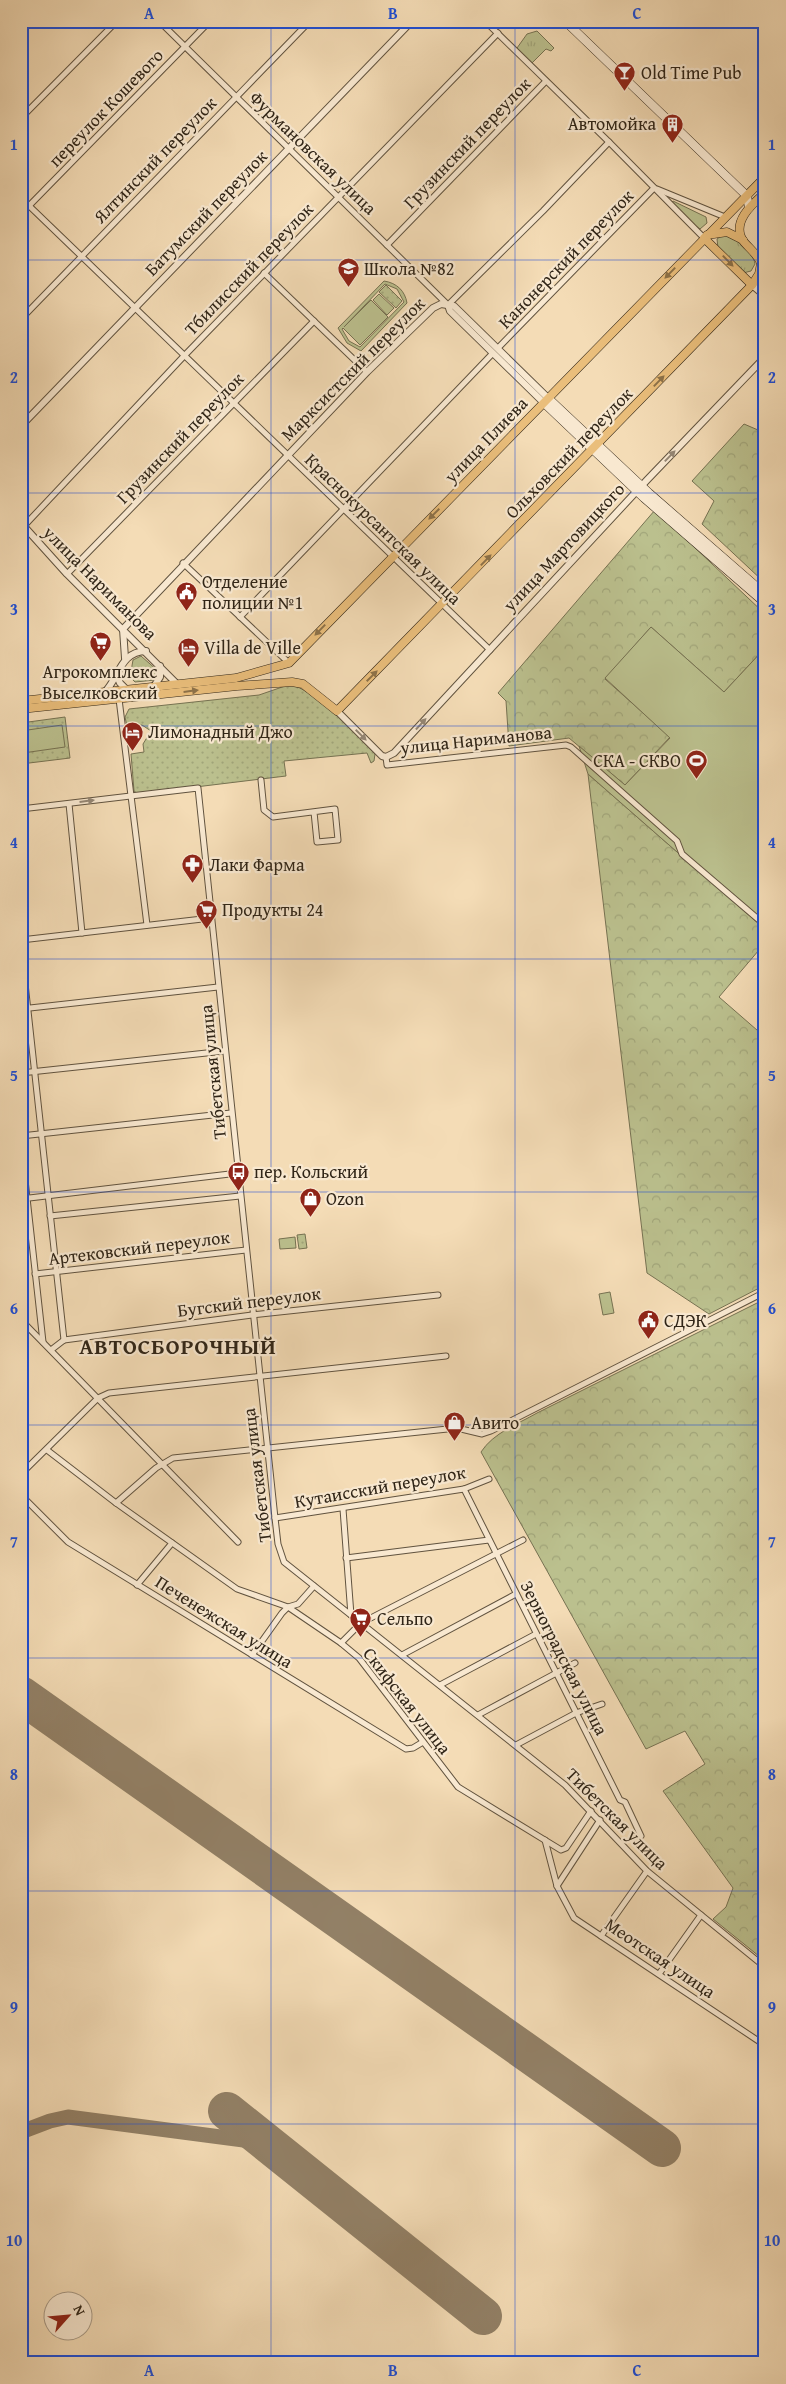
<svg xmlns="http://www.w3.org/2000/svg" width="786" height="2384" viewBox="0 0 786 2384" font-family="'Gentium Book Plus',serif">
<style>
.grass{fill:url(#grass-tufts);stroke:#767252}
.forest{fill:url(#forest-crowns);stroke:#767252}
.park{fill:url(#park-dots);stroke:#767252}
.pitch{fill:#bbc08e;stroke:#767252;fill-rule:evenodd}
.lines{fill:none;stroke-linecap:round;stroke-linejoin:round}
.taxiway{stroke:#928066;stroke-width:15}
.runway{stroke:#928066;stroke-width:38}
.minor-casing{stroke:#61533f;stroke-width:7}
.tertiary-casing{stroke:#61533f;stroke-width:8}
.secondary-casing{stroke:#302517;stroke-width:9}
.primary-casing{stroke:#302517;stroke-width:9}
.minor{stroke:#f8e8d0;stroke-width:5}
.tertiary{stroke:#f8e8d0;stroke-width:6}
.secondary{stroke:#f8e8d0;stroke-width:8}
.primary{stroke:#eabe7b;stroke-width:8}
.oneway{fill:#8d7249}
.oneway2{fill:#948674}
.grid{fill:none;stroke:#1d4ed8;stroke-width:1;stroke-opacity:0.55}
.labels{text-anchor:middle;stroke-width:4.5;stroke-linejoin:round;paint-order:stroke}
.poi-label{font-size:18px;fill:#302517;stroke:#f8e8d0;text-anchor:start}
.street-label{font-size:18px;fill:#302517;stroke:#f8e8d0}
.district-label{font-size:22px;font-weight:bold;letter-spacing:1px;fill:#302517;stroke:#f8e8d0}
.neatline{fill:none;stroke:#1d4ed8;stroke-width:2}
.grid-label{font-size:16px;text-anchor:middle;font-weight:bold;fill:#1d4ed8}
</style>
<defs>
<pattern id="grass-tufts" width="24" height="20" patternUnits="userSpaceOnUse" patternTransform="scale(1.25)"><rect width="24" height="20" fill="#bbc08e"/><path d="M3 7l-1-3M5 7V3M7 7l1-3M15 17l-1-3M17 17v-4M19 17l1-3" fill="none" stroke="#a1a57a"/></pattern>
<pattern id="forest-crowns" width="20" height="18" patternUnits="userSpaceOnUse" patternTransform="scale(1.25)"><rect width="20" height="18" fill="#bbc08e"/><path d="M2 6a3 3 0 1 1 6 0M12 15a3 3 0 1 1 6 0" fill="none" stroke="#a1a57a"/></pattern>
<pattern id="park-dots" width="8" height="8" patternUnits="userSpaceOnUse" patternTransform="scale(1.25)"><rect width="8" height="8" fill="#bbc08e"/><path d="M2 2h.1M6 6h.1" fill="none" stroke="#a1a57a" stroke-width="1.8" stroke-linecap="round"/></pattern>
</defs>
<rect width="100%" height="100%" fill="#f4dcb6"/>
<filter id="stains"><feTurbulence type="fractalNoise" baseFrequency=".004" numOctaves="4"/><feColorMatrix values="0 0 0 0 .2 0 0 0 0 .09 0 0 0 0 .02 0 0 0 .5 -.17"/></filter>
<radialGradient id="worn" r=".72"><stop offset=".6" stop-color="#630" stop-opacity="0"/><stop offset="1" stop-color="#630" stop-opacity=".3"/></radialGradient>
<!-- grass -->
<g class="grass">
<polygon points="537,31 554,48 551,51 546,49 532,63 517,48 527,34"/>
<polygon points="673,201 706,217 707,223 700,229 697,227 671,203"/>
<path d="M724,234c12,4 29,17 31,30l-4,7 -8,2 -25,-25 -1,-9z"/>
<polygon points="141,656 158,671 155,680 135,682 130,677 133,660"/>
</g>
<!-- forest -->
<g class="forest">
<polygon points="744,424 765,433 765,583 702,524 714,501 692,481"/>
<polygon points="655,510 765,614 765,648 724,692 651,627 605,679 670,737 625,785 569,738 509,746 506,701 498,693"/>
<polygon points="588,774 765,929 765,954 759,950 719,997 765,1037 765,1285 709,1314 647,1273"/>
<path d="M765,1299v662l-52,-42 13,-12 7,-19 -70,-97 42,-27 -20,-33 -39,18 -165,-297c12,-19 37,-28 56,-39z"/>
</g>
<!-- park -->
<g class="park">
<polygon points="386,285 402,301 396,308 379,292"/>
<path d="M291,684c29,11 63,47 84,70l-1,7 -3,2 -4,-10 -83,8 2,15 -148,18 -4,-3 -3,-37 13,-2 -1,-8 8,-13 -9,-6 -15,1 -2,-9 4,-8 130,-14z"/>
<polygon points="65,717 70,758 21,764 21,723"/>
<polygon points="305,1234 307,1248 299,1249 297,1235"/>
</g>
<!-- pitch -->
<g class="pitch">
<path d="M384,281c13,2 21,10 23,22l-46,48 -14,-8 -9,-15zM385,284l12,5 7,13 -44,45 -11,-6 -7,-12 1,-1 17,17 28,-28 -17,-17 -27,27z"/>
<polygon points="379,294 394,308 387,315 373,300"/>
<polygon points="651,627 724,692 765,648 765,929 588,774 579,746 625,785 670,738 605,678"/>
<polygon points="62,725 65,747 23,753 21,731"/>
<polygon points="295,1237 296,1248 280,1249 279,1239"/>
<polygon points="610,1292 614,1313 603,1315 599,1294"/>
</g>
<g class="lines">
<!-- taxiway -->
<polyline class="taxiway" points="21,2132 50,2121 68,2117 267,2143"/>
<!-- runway -->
<g class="runway">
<polyline points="21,1695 662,2148"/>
<polyline points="227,2111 483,2316"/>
</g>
<defs>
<g id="minor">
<polyline points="159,21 448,305 543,211 609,142"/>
<polyline points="485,21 609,142 704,238"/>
<polyline points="21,118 117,21"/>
<polyline points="657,189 725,217"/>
<polyline points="21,198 490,650"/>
<polyline points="21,214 210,21"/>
<polyline points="387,245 546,81"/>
<polyline points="264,273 367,372"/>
<polyline points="21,319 310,21"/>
<polyline points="498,348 654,188"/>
<polyline points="24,526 184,356 498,33"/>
<polyline points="183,563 289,663"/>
<polyline points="67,574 314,321"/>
<polyline points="240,617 493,353"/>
<polyline points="119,699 147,925"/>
<polyline points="386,757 387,765 566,745 571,747 677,841 682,854 765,925"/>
<polyline points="261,780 264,810 273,817 335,809 338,840 317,842 314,812"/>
<polyline points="69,804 82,933"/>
<polyline points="21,809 198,788 275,1518 278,1544 284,1562 565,1785 647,1871 765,1967"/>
<polyline points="21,940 211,918"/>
<polyline points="21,947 64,1340"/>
<polyline points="21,1009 218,987"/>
<polyline points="21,1073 225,1051"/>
<polyline points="21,1136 231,1113"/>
<polyline points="21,1144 43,1342"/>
<polyline points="21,1199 238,1173"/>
<polyline points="50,1216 240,1196"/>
<polyline points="35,1274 246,1250"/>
<polyline points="21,1320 238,1542"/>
<polyline points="64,1340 252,1315 438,1295"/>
<polyline points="51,1350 64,1340"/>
<polyline points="47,1450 116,1503 237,1589 288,1607 341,1643 359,1658 458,1787 561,1850 566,1848 591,1811"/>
<polyline points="21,1474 98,1398 109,1393 446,1356"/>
<polyline points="464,1489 620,1800 625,1802 641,1836"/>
<polyline points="21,1495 68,1542 406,1749 413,1748 423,1742"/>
<polyline points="116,1503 156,1468 173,1458 457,1428 482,1434 491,1431 765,1292"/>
<polyline points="343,1509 351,1615"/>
<polyline points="275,1518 464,1489 489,1479"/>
<polyline points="346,1558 489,1540"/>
<polyline points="137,1585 172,1543"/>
<polyline points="341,1643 361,1623 523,1540"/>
<polyline points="252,1655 282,1613 288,1607 298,1604 314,1586"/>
<polyline points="402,1655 516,1594"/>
<polyline points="440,1685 536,1634"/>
<polyline points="478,1715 575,1663"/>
<polyline points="516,1745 576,1713 602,1704"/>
<polyline points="545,1840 557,1886 574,1918 760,2042"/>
<polyline points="557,1886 600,1820"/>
<polyline points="601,1936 647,1871"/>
<polyline points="659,1974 701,1915"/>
</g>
<g id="tertiary">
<polyline points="752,285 765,296"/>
<polyline points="448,305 450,311 543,402"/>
<polyline points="21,426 412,21"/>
<polyline points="21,523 67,574 178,685"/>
<polyline points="123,629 367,372 433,308 441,304 454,306 548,398"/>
<polyline points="123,629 125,658"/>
<polyline points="117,676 120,683 134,697"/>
<polyline points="153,688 160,677 160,666"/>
<path d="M105,692c15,-16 15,-40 41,-41"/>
<polyline points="337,711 382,756 386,757 394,753 647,480 765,357"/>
</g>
<g id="secondary">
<polyline points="565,21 747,196 749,208"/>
<polyline points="548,398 649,493 765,594"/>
<polyline points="543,402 644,498 765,603"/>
</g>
<g id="primary">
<polyline points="707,235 727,232 743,240"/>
<polyline points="704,238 752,285"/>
<polyline points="21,701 236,678 289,663 765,177"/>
<path d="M21,709l216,-23 55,-4 11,2 34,27 415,-426 7,-11 2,-11c-4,-9 -11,-14 -17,-21 -14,-19 8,-38 21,-49"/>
</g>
</defs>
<!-- minor casing -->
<use href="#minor" class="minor-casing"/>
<!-- tertiary casing -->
<use href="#tertiary" class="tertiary-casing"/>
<!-- secondary casing -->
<use href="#secondary" class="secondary-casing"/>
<!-- primary casing -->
<use href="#primary" class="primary-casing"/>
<!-- minor -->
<use href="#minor" class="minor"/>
<!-- tertiary -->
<use href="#tertiary" class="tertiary"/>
<!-- secondary -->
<use href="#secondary" class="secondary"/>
<!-- primary -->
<use href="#primary" class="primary"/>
</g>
<!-- one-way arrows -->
<defs><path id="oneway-solid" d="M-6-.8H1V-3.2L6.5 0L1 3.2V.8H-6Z" transform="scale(1.25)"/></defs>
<g class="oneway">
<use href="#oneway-solid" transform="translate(728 261) rotate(46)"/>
<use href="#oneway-solid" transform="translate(670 273) rotate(134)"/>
<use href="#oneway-solid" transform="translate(659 381) rotate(-46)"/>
<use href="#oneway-solid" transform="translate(434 514) rotate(135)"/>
<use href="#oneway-solid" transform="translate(486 560) rotate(-46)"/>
<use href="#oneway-solid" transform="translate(320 630) rotate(134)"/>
<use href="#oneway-solid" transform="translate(372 676) rotate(-45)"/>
<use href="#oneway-solid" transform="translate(191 691) rotate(-7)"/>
</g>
<g class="oneway2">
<use href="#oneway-solid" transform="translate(670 456) rotate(-46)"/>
<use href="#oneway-solid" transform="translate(421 724) rotate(-47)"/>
<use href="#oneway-solid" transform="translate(361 735) rotate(45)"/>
<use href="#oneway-solid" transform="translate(87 801) rotate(-7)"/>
</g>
<!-- grid -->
<path class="grid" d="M271,21v2342M515,21v2342M21,260h744M21,493h744M21,726h744M21,959h744M21,1192h744M21,1425h744M21,1658h744M21,1891h744M21,2124h744"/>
<!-- icons -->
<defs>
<symbol id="bar-pin" viewBox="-11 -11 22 30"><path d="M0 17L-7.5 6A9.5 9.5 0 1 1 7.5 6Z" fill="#8f2418" stroke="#f8e8d0"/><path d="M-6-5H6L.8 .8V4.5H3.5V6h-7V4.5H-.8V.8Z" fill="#fff"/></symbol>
<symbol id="building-pin" viewBox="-11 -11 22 30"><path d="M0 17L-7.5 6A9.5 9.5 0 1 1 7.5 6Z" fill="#8f2418" stroke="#f8e8d0"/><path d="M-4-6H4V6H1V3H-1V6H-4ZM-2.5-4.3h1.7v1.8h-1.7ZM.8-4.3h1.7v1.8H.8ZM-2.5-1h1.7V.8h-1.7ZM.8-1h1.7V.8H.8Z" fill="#fff"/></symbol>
<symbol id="school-pin" viewBox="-11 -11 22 30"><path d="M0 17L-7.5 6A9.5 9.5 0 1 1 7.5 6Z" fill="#8f2418" stroke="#f8e8d0"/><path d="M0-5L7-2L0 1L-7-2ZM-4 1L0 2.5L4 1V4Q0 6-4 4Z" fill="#fff"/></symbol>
<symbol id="civic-pin" viewBox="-11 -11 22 30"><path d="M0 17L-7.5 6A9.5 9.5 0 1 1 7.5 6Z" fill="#8f2418" stroke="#f8e8d0"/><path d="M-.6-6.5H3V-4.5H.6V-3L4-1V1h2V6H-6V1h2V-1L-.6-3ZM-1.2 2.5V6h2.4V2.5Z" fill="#fff"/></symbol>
<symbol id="supermarket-pin" viewBox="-11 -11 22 30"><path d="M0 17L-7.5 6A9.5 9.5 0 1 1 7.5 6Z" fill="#8f2418" stroke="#f8e8d0"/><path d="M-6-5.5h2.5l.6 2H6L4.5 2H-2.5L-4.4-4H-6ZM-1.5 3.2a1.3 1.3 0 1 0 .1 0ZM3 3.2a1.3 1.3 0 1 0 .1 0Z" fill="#fff"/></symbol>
<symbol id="hotel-pin" viewBox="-11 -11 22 30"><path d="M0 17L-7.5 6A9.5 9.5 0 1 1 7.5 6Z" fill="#8f2418" stroke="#f8e8d0"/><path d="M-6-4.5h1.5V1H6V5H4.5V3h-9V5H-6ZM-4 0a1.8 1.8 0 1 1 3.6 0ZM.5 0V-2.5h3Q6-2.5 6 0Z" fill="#fff"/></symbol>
<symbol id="stadium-pin" viewBox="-11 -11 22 30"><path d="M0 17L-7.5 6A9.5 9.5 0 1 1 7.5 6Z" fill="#8f2418" stroke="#f8e8d0"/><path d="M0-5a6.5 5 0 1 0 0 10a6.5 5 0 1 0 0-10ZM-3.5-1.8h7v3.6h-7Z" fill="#fff"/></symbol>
<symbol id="pharmacy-pin" viewBox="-11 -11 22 30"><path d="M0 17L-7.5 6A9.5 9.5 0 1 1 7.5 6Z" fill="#8f2418" stroke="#f8e8d0"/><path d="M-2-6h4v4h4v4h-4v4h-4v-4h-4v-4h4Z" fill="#fff"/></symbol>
<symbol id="bus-pin" viewBox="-11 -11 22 30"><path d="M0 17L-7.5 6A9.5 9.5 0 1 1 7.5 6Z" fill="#8f2418" stroke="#f8e8d0"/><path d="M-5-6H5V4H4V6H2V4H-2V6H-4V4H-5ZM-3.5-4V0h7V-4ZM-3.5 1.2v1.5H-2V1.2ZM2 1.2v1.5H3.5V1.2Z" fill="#fff"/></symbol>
<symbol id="shop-pin" viewBox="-11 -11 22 30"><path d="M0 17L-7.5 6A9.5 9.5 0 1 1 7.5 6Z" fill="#8f2418" stroke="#f8e8d0"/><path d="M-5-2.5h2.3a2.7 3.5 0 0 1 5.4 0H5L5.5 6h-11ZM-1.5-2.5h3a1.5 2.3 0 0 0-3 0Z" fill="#fff"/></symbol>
</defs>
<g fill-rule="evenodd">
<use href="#bar-pin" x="612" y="60" width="25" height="34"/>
<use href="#building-pin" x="660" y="112" width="25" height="34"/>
<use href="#school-pin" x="336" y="256" width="25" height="34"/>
<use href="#civic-pin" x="174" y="580" width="25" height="34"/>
<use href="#supermarket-pin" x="88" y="630" width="25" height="34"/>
<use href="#hotel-pin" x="176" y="636" width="25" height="34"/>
<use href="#hotel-pin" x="120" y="720" width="25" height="34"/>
<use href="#stadium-pin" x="684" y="748" width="25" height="34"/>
<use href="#pharmacy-pin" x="180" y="852" width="25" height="34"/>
<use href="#supermarket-pin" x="194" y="898" width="25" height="34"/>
<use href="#bus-pin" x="226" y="1160" width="25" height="34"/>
<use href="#shop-pin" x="298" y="1186" width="25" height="34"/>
<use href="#civic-pin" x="636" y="1308" width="25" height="34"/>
<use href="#shop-pin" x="442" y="1410" width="25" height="34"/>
<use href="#supermarket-pin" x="348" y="1606" width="25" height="34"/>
</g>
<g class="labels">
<!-- poi labels -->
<g class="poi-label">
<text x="641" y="79">Old Time Pub</text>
<text x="656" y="130" text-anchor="end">Автомойка</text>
<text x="364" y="275">Школа №82</text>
<text x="202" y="588">Отделение<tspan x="202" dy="21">полиции №1</tspan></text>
<text x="204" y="654">Villa de Ville</text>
<text x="100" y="678" text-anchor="middle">Агрокомплекс<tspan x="100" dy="21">Выселковский</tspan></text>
<text x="148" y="738">Лимонадный Джо</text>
<text x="681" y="767" text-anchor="end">СКА - СКВО</text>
<text x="209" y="871">Лаки Фарма</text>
<text x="222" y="916">Продукты 24</text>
<text x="254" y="1178">пер. Кольский</text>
<text x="326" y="1205">Ozon</text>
<text x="664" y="1327">СДЭК</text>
<text x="471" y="1429">Авито</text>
<text x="377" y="1625">Сельпо</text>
</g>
<!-- street labels -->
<g class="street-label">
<text transform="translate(106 108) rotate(-46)" y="6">переулок Кошевого</text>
<text transform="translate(467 143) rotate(-46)" y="6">Грузинский переулок</text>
<text transform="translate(313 153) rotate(44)" y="6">Фурмановская улица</text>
<text transform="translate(155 160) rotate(-46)" y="6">Ялтинский переулок</text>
<text transform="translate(206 213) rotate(-46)" y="6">Батумский переулок</text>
<text transform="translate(566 259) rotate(-46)" y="6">Канонерский переулок</text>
<text transform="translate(249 269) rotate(-46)" y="6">Тбилисский переулок</text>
<text transform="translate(353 369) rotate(-45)" y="6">Марксистский переулок</text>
<text transform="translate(180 438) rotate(-46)" y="6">Грузинский переулок</text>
<text transform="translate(486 440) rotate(-46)" y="6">улица Плиева</text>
<text transform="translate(569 453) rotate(-46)" y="6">Ольховский переулок</text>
<text transform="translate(383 529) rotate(44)" y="6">Краснокурсантская улица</text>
<text transform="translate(564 547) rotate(-47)" y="6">улица Мартовицкого</text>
<text transform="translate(100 583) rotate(45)" y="6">улица Нариманова</text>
<text transform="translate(476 740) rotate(-6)" y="6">улица Нариманова</text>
<text transform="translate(213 1072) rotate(-96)" y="6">Тибетская улица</text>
<text transform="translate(139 1248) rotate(-7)" y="6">Артековский переулок</text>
<text transform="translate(249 1302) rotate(-7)" y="6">Бугский переулок</text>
<text transform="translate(257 1475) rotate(-97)" y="6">Тибетская улица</text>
<text transform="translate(380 1487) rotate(-10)" y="6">Кутаисский переулок</text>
<text transform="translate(224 1622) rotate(32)" y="6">Печенежская улица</text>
<text transform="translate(564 1658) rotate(63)" y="6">Зерноградская улица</text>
<text transform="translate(407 1701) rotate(52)" y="6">Скифская улица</text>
<text transform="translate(617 1819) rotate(45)" y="6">Тибетская улица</text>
<text transform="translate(660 1958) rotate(34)" y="6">Меотская улица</text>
</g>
<!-- district labels -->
<g class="district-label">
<text x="178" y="1354">АВТОСБОРОЧНЫЙ</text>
</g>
</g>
<!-- margin -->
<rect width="786" height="2384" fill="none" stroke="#f4dcb6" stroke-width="55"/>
<!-- north arrow -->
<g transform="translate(68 2316) rotate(63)"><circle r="24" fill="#f8e8d0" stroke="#a89a86"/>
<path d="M0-4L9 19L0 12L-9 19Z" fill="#8f2418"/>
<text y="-8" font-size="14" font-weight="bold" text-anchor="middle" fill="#302517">N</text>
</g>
<rect x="28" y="28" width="730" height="2328" class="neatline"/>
<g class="grid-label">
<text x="149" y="19">A</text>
<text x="393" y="19">B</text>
<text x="637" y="19">C</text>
<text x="14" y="150">1</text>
<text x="772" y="150">1</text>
<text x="14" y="383">2</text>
<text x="772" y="383">2</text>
<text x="14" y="615">3</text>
<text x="772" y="615">3</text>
<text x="14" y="848">4</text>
<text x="772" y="848">4</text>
<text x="14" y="1081">5</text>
<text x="772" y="1081">5</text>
<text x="14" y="1314">6</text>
<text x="772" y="1314">6</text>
<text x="14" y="1547">7</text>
<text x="772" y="1547">7</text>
<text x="14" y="1780">8</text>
<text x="772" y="1780">8</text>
<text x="14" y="2013">9</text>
<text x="772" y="2013">9</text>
<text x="14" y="2246">10</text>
<text x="772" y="2246">10</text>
<text x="149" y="2376">A</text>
<text x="393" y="2376">B</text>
<text x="637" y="2376">C</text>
</g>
<rect width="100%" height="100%" filter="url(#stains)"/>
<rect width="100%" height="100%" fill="url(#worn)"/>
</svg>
